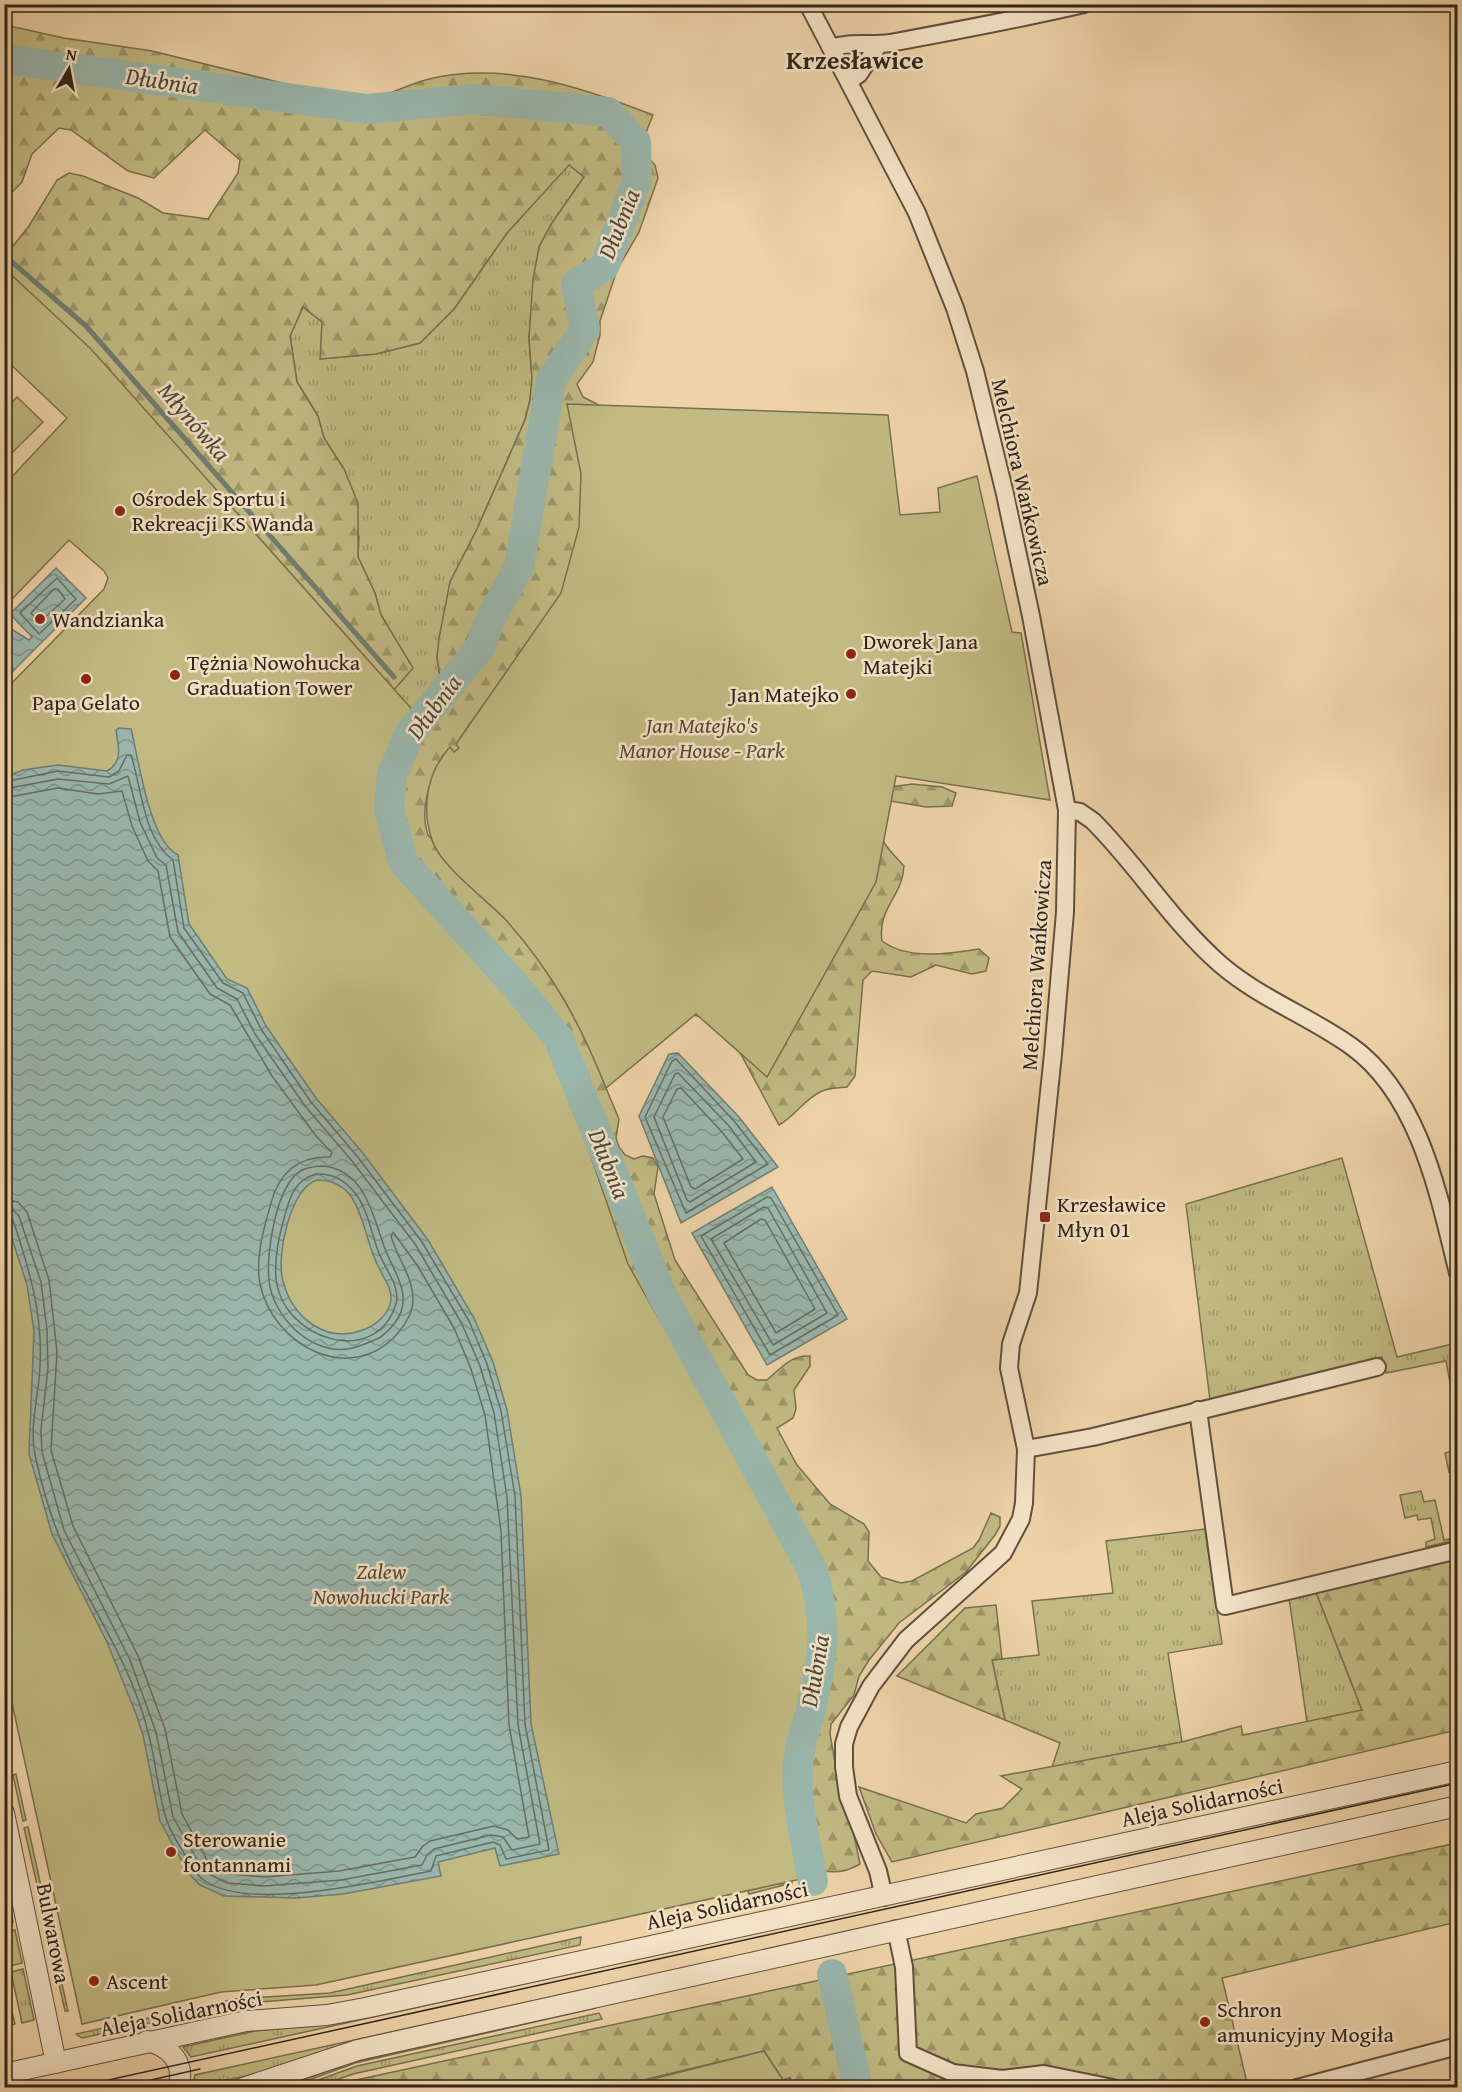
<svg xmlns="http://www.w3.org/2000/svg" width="1462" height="2092" viewBox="0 0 1462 2092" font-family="'Gentium Book Plus',serif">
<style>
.grass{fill:url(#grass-tufts);stroke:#78704e;stroke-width:1.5}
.forest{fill:url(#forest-firs);stroke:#78704e;stroke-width:1.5;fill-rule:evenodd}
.green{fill:#c1ba82;stroke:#78704e;stroke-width:1.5}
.water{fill:url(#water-waves);stroke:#707d72;stroke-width:1.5;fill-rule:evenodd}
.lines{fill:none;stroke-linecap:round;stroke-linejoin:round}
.shore{stroke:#656e63;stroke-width:1.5}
.stream{stroke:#707d72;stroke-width:5}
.river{stroke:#9ab7ad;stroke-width:30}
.minor-casing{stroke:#60503d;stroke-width:20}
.tertiary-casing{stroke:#60503d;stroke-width:22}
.minor{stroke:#f4e2c6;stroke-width:16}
.tertiary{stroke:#f4e2c6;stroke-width:20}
.tram{stroke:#302519;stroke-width:1.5}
.poi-dot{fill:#8f2418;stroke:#f4e2c6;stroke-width:2}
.labels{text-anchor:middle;stroke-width:5;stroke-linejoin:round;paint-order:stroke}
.street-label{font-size:22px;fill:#302519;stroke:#f4e2c6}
.poi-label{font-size:22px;fill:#302519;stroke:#f4e2c6;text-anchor:start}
.park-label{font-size:22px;font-style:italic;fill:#544a33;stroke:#f4e2c6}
.water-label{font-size:24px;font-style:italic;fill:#4a4a3e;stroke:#f4e2c6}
.quarter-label{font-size:26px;font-weight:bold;fill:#302519;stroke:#f4e2c6}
</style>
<defs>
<pattern id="grass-tufts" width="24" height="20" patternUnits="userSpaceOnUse" patternTransform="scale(1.5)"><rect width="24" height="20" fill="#c1ba82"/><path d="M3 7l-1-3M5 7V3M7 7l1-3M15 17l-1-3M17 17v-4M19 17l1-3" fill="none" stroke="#9d976a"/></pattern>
<pattern id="forest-firs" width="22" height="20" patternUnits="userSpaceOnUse" patternTransform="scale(1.5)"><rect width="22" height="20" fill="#c1ba82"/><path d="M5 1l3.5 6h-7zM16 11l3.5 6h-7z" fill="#9d976a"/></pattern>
<pattern id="water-waves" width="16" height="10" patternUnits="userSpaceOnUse" patternTransform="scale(1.5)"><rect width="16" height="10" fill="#9ab7ad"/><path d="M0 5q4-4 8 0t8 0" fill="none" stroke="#7e958c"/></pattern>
</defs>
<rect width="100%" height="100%" fill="#eed3a8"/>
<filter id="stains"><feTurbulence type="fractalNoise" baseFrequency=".00333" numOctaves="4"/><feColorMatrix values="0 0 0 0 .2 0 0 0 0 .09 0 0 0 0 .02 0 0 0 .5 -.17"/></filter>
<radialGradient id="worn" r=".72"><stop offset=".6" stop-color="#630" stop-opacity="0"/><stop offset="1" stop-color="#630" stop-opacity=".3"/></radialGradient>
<!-- grass -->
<g class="grass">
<polygon points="569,164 584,177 552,223 539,247 529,338 532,379 530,400 525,420 477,529 450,582 437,657 440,678 435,697 420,709 400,707 394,690 412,668 381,615 375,593 358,557 359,537 344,469 324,438 318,416 297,382 290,336 303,307 322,322 321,359 376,354 420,343 454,309 507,233"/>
<polygon points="1342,1158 1397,1357 1457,1343 1457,1420 1446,1361 1386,1373 1382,1357 1210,1400 1186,1204"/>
<polygon points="1457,1450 1457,1470 1449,1472 1445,1453"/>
<polygon points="1421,1491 1424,1502 1435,1500 1444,1540 1454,1538 1455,1540 1426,1547 1426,1542 1435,1539 1431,1518 1418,1520 1417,1515 1405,1518 1400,1495"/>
<polygon points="1205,1529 1222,1644 1168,1653 1182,1742 1052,1767 1060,1743 1005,1720 992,1660 1039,1655 1032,1601 1113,1593 1106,1541"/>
<polygon points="1316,1592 1362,1710 1307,1722 1289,1598"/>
<polygon points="16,1774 26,1820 23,1821 13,1775"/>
<polygon points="28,1827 47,1914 44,1915 24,1828"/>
<polygon points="5,1883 13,1922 5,1924 4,1924"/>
<polygon points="45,1921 48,1921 58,1963 54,1964"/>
<polygon points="775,1929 191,2057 183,2047 255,2031 335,2023"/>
<polygon points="15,1930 22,1963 10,1966 5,1932"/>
<polygon points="581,1937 580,1945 347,1995 237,2004 82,2038 76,2034 235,1999 330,1993"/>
<polygon points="796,1943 342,2045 266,2072 192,2087 195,2075"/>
<polygon points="23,1969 34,2020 22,2023 11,1972"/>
<polygon points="59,1970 68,2011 65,2011 56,1971"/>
<polygon points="4,1979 15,2024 5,2027 4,2027"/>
<polygon points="596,2008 355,2063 290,2087 280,2088 353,2062"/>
<polygon points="599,2013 602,2019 353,2074 316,2087 299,2087 357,2066"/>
</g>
<!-- forest -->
<g class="forest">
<path d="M5,25l59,13 88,13 207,51c25,-3 45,-17 70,-23 77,-18 152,8 224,36l-10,25 2,14 10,11 3,13 -19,54 -22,38 -17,51v14l-7,27 -16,22 6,13 14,7 17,52 -111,291 -60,8c-13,24 -24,53 -15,80l145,156 33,97 13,31 -3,19 3,9 6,8 9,4 9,-3 10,2 5,9 -4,27 21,66 73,115 9,5h10c14,-12 24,-25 43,-24v10l-16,24 2,19 -3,9 -16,10 20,37 33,39 34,20 5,8 -1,29 13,16 20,6 11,-2 61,-33 6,-8 12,-27 9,4v9l-5,9 -29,37 -67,51 -30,37 -10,16 -5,19 -23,29 -1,10 11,63 9,19 10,48c-25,15 -42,5 -69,-1l1,20 -43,11 -401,-1045 -343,-528v-65l24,-30 28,-46 12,-7 14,3 55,22 25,15 45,6 30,-46 2,-13 -35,-30 -51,48 -26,-7 -57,-41 -12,-2 -27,26 -10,28 -17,17zM569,165l15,12 -32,46 -13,24 -6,32 -4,59 3,41 -2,21 -5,20 -48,109 -27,53 -11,56 -2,19 3,21 -5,19 -15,12 -20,-2 -6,-17 19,-22 -32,-53 -6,-22 -17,-36v-54l-14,-34 -20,-31 -6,-22 -21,-34 -7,-46 13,-29 19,15 -2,37 56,-5 44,-11 34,-34 53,-76z"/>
<path d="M912,784l30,3 14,6 -4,13 -26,1 -41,-7c-8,38 -8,37 19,66 -1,30 -27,42 -22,75 25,19 67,13 97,8l10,9 -3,13 -14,3 -36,-9 -25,12 -39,-6 -9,9 -8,96 -8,11c-8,1 -20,1 -27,5 -16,8 -25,24 -41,33l-48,-89 -19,-16 -26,-7 183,-223z"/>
<polygon points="1457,1558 1457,1730 892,1862 876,1834 859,1787 966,1823 976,1814 1003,1808 1022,1789 1001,1776 1182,1742 1241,1726 1243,1735 1362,1710 1316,1592"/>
<polygon points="996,1605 1002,1659 992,1660 1005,1720 897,1676 965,1608"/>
<polygon points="1457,1843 1457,1922 1222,1978 1248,2087 794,2087 790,2078 783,2080 764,2051 614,2087 335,2088 356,2080"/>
</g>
<!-- green -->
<g class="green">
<polygon points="4,268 91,349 417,715 396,761 391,805 405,860 519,993 544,1039 589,1151 628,1264 656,1314 776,1501 817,1577 825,1619 809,1667 797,1767 824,1874 316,1985 221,1992 82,2024 5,1671 4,691 104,589 108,578 104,571 69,540 13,598 5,600 5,484 67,418 5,359"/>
<polygon points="17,397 43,422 9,456 5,451 5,409"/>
<path d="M567,404l321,11 12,100 40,-3 -2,-24 39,-12 35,156 9,1 29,167 -154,-24 -20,106 -109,195 -71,-63 -90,74c-26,-65 -53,-115 -100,-168 -19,-20 -66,-54 -74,-80 -11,-32 -5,-68 18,-93l4,5 5,-4 -3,-4 105,-151 18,-66 2,-53z"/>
<polygon points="764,2051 783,2080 790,2078 794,2087 621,2087"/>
</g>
<!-- water -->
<g class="water">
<polygon points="56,568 86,598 5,679 5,625 29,640 32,637 10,614"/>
<path d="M119,728l12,1c8,31 18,112 47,126l11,69 38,55 20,9 19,38 50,72 46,54 66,88 46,78 19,44 14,48 14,86 10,228 28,130 -59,12 -5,-18 -57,14 3,14 -98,18 -47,4 -72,-2 -24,-11 -11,-11 -29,-53 -17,-86 -7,-21 -29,-72 -55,-108 -23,-80 5,-123 -7,-46 -23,-71 1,-437 18,-7 35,-5 49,6c17,-10 11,-25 9,-41zM317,1180c14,0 27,6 35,18 13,20 15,47 26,68 5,11 14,22 13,34 -2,14 -15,25 -26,29 -38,16 -72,-10 -82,-48 -7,-25 7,-93 34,-101z"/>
<polygon points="678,1053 739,1117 778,1167 681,1223 639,1116 669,1054"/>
<polygon points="772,1187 847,1319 767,1365 692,1233"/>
</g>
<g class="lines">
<!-- shore -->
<g class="shore">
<polygon points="57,578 76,599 39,634 20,613"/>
<polygon points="54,589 58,589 65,599 39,623 31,613"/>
<path d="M4,782l54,-11 51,6 10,-6 8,-16h4c11,34 12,83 42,105l11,68 39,55 20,10 18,36 50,73 46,54 65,86 47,79 18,43 14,47 14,85 10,228 24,126 -43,9 -6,-14 -7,-3 -57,14 -5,15c-53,10 -180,41 -226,10 -9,-6 -14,-16 -20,-26 -7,-12 -15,-23 -19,-37 -8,-26 -10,-55 -17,-82 -14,-62 -49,-115 -77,-170 -17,-35 -29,-74 -37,-111 -6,-29 4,-60 5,-89 3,-51 -11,-98 -27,-146l-9,-5"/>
<polyline points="4,789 58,779 109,784 128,776 140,822 157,858 166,865 178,932 217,988 237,999 255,1034 305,1106 352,1161 415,1244 462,1324 480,1366 494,1413 507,1497 518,1725 540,1844 512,1850 503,1837 491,1835 434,1849 427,1855 422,1865 341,1880 264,1886 227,1883 209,1874 200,1865 173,1817 156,1732 130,1660 64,1530 42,1452 41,1430 48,1368 47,1330 41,1282 19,1216 13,1210 4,1208"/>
<path d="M4,798l54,-10 40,6 24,-3 10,35 16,35 10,10 12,66 40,57 20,11 42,71 44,60 16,17 -2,4c-32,-1 -51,16 -59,46 -7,25 -16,54 -11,81 13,62 91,103 138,49 8,-9 15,-22 15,-33 0,-24 -16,-42 -22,-64l2,-4 24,33 37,63 17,41 14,46 16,116 8,194 20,112 -12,2 -9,-9 -14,-4 -64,15 -7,5 -8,11 -76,14 -74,6 -36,-3 -15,-7 -7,-7 -25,-46 -17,-85 -27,-73 -65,-130 -22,-76 6,-98 -8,-72 -22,-68 -9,-10 -14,-3"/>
<polygon points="676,1059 734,1121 768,1164 686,1213 645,1117 672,1061"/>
<polygon points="678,1073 729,1126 756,1162 690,1202 687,1200 654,1117 675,1074"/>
<polygon points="681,1088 722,1132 743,1159 695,1189 691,1187 663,1117 677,1089"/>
<path d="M324,1166c42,5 49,51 61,83 10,25 30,49 9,75 -5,6 -10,12 -17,15 -10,4 -20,9 -30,10 -38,5 -75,-34 -78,-69 -3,-27 7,-96 33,-110 7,-3 15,-4 22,-4z"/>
<path d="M316,1174c16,-1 29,6 39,19 12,15 16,38 22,55 4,12 11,22 16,33 3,6 5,16 3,23 -20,65 -114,36 -120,-26 -2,-22 3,-43 9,-63 5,-19 10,-35 31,-41z"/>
<polygon points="767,1197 771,1198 838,1315 770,1355 701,1236"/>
<polygon points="764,1207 768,1208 827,1313 773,1345 711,1239"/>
<polygon points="761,1219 765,1220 815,1309 776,1333 724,1243"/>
</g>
<!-- stream -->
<g class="stream">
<polyline points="4,255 86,326 394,677"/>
<polyline points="401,725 409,737"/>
</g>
<!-- river -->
<g class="river">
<path d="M4,59l363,50 105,-10 136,13 28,30 1,39 -33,86 -28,17 9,45 -34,51 -32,187 -29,53 -10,28 -70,85 -18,42 -3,33 14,54 111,122 45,55 102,254 151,276c17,57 11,89 -2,144 -4,16 -11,33 -12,50 -3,39 8,79 15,118"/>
<polyline points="832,1974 858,2088"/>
</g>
<defs>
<g id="minor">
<polyline points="808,4 917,213 955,308 975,371 1005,494 1031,616 1067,810 1065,912 1053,1054 1028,1293 1011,1344 1009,1368 1026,1449 1024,1503 1021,1519 1003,1553 906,1640 871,1686 849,1727 844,1744 844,1767 848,1796 878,1871 884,1897"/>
<path d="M831,48c19,-7 40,-2 59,-5 65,-12 130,-24 194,-39"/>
<polyline points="849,81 859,74 879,44"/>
<path d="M1067,810l13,2 13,9c45,45 79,101 127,143 39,34 89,52 131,82 69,49 88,151 107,227"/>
<polyline points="1198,1410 1225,1606 1458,1550"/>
<polyline points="1026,1449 1093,1437 1377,1367"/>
<polyline points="896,1929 904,1967 908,2053 953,2073 1002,2079 1044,2074 1113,2088"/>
<polyline points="1297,2088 1458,2046"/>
</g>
<g id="tertiary">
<polyline points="4,1813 56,2063"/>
<path d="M147,2041c23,5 39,22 31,47"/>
<polyline points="4,2074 246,2021 327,2015 365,2008 1458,1771"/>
<polyline points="243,2088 358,2050 1458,1806"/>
</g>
</defs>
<!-- minor casing -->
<use href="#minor" class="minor-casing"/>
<!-- tertiary casing -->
<use href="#tertiary" class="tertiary-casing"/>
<!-- minor -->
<use href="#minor" class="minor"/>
<!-- tertiary -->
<use href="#tertiary" class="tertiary"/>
<!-- tram -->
<g class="tram">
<polyline points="72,2088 1458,1783"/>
<polyline points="115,2088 200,2069"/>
</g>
</g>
<!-- markers -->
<g class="poi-dot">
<circle cx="120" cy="511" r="6"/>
<circle cx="40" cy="619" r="6"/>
<circle cx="851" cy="654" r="6"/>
<circle cx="175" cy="675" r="6"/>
<circle cx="86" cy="679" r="6"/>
<circle cx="851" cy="694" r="6"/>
<rect x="1039" y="1211" width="12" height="12" rx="3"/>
<circle cx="171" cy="1852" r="6"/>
<circle cx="94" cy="1981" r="6"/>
<circle cx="1205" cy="2022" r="6"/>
</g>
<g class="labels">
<!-- street labels -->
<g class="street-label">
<text transform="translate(1023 482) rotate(77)" y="8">Melchiora Wańkowicza</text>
<text transform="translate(1036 965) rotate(-86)" y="8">Melchiora Wańkowicza</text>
<text transform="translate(1202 1802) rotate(-12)" y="8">Aleja Solidarności</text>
<text transform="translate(727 1905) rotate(-12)" y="8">Aleja Solidarności</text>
<text transform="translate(54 1933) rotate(79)" y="8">Bulwarowa</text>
<text transform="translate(181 2013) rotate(-11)" y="8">Aleja Solidarności</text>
</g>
<!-- poi labels -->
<g class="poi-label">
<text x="132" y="506">Ośrodek Sportu i<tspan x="132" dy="25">Rekreacji KS Wanda</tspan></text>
<text x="52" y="627">Wandzianka</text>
<text x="863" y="649">Dworek Jana<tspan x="863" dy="25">Matejki</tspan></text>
<text x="187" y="670">Tężnia Nowohucka<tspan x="187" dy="25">Graduation Tower</tspan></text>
<text x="839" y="702" text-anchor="end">Jan Matejko</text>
<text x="86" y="710" text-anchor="middle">Papa Gelato</text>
<text x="1057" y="1212">Krzesławice<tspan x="1057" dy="25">Młyn 01</tspan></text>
<text x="183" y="1847">Sterowanie<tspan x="183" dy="25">fontannami</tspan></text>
<text x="106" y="1989">Ascent</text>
<text x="1217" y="2017">Schron<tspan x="1217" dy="25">amunicyjny Mogiła</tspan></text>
</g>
<!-- park labels -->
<g class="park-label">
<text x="702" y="733">Jan Matejko's<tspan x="702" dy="25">Manor House - Park</tspan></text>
<text x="381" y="1579">Zalew<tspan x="381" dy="25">Nowohucki Park</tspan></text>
</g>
<!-- water labels -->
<g class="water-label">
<text transform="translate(162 81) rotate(8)" y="8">Dłubnia</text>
<text transform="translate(619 224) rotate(-68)" y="8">Dłubnia</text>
<text transform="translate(194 422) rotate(49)" y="8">Młynówka</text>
<text transform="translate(434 707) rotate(-53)" y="8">Dłubnia</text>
<text transform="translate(609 1164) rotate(68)" y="8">Dłubnia</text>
<text transform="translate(815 1671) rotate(-80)" y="8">Dłubnia</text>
</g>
<!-- quarter labels -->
<g class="quarter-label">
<text x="855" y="69">Krzesławice</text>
</g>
</g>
<!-- margin -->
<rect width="1462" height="2092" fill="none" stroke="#eed3a8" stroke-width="24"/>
<rect x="6" y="6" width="1450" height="2080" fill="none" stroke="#302519" stroke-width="3"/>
<rect x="12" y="12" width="1438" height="2068" fill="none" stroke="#302519" stroke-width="1.5"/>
<!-- north arrow -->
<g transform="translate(69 69) rotate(10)" stroke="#f4e2c6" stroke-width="4.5" paint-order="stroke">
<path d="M0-4.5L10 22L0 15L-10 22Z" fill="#302519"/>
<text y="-9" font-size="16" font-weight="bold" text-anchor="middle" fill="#302519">N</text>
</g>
<rect width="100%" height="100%" filter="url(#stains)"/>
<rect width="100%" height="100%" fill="url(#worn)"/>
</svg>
